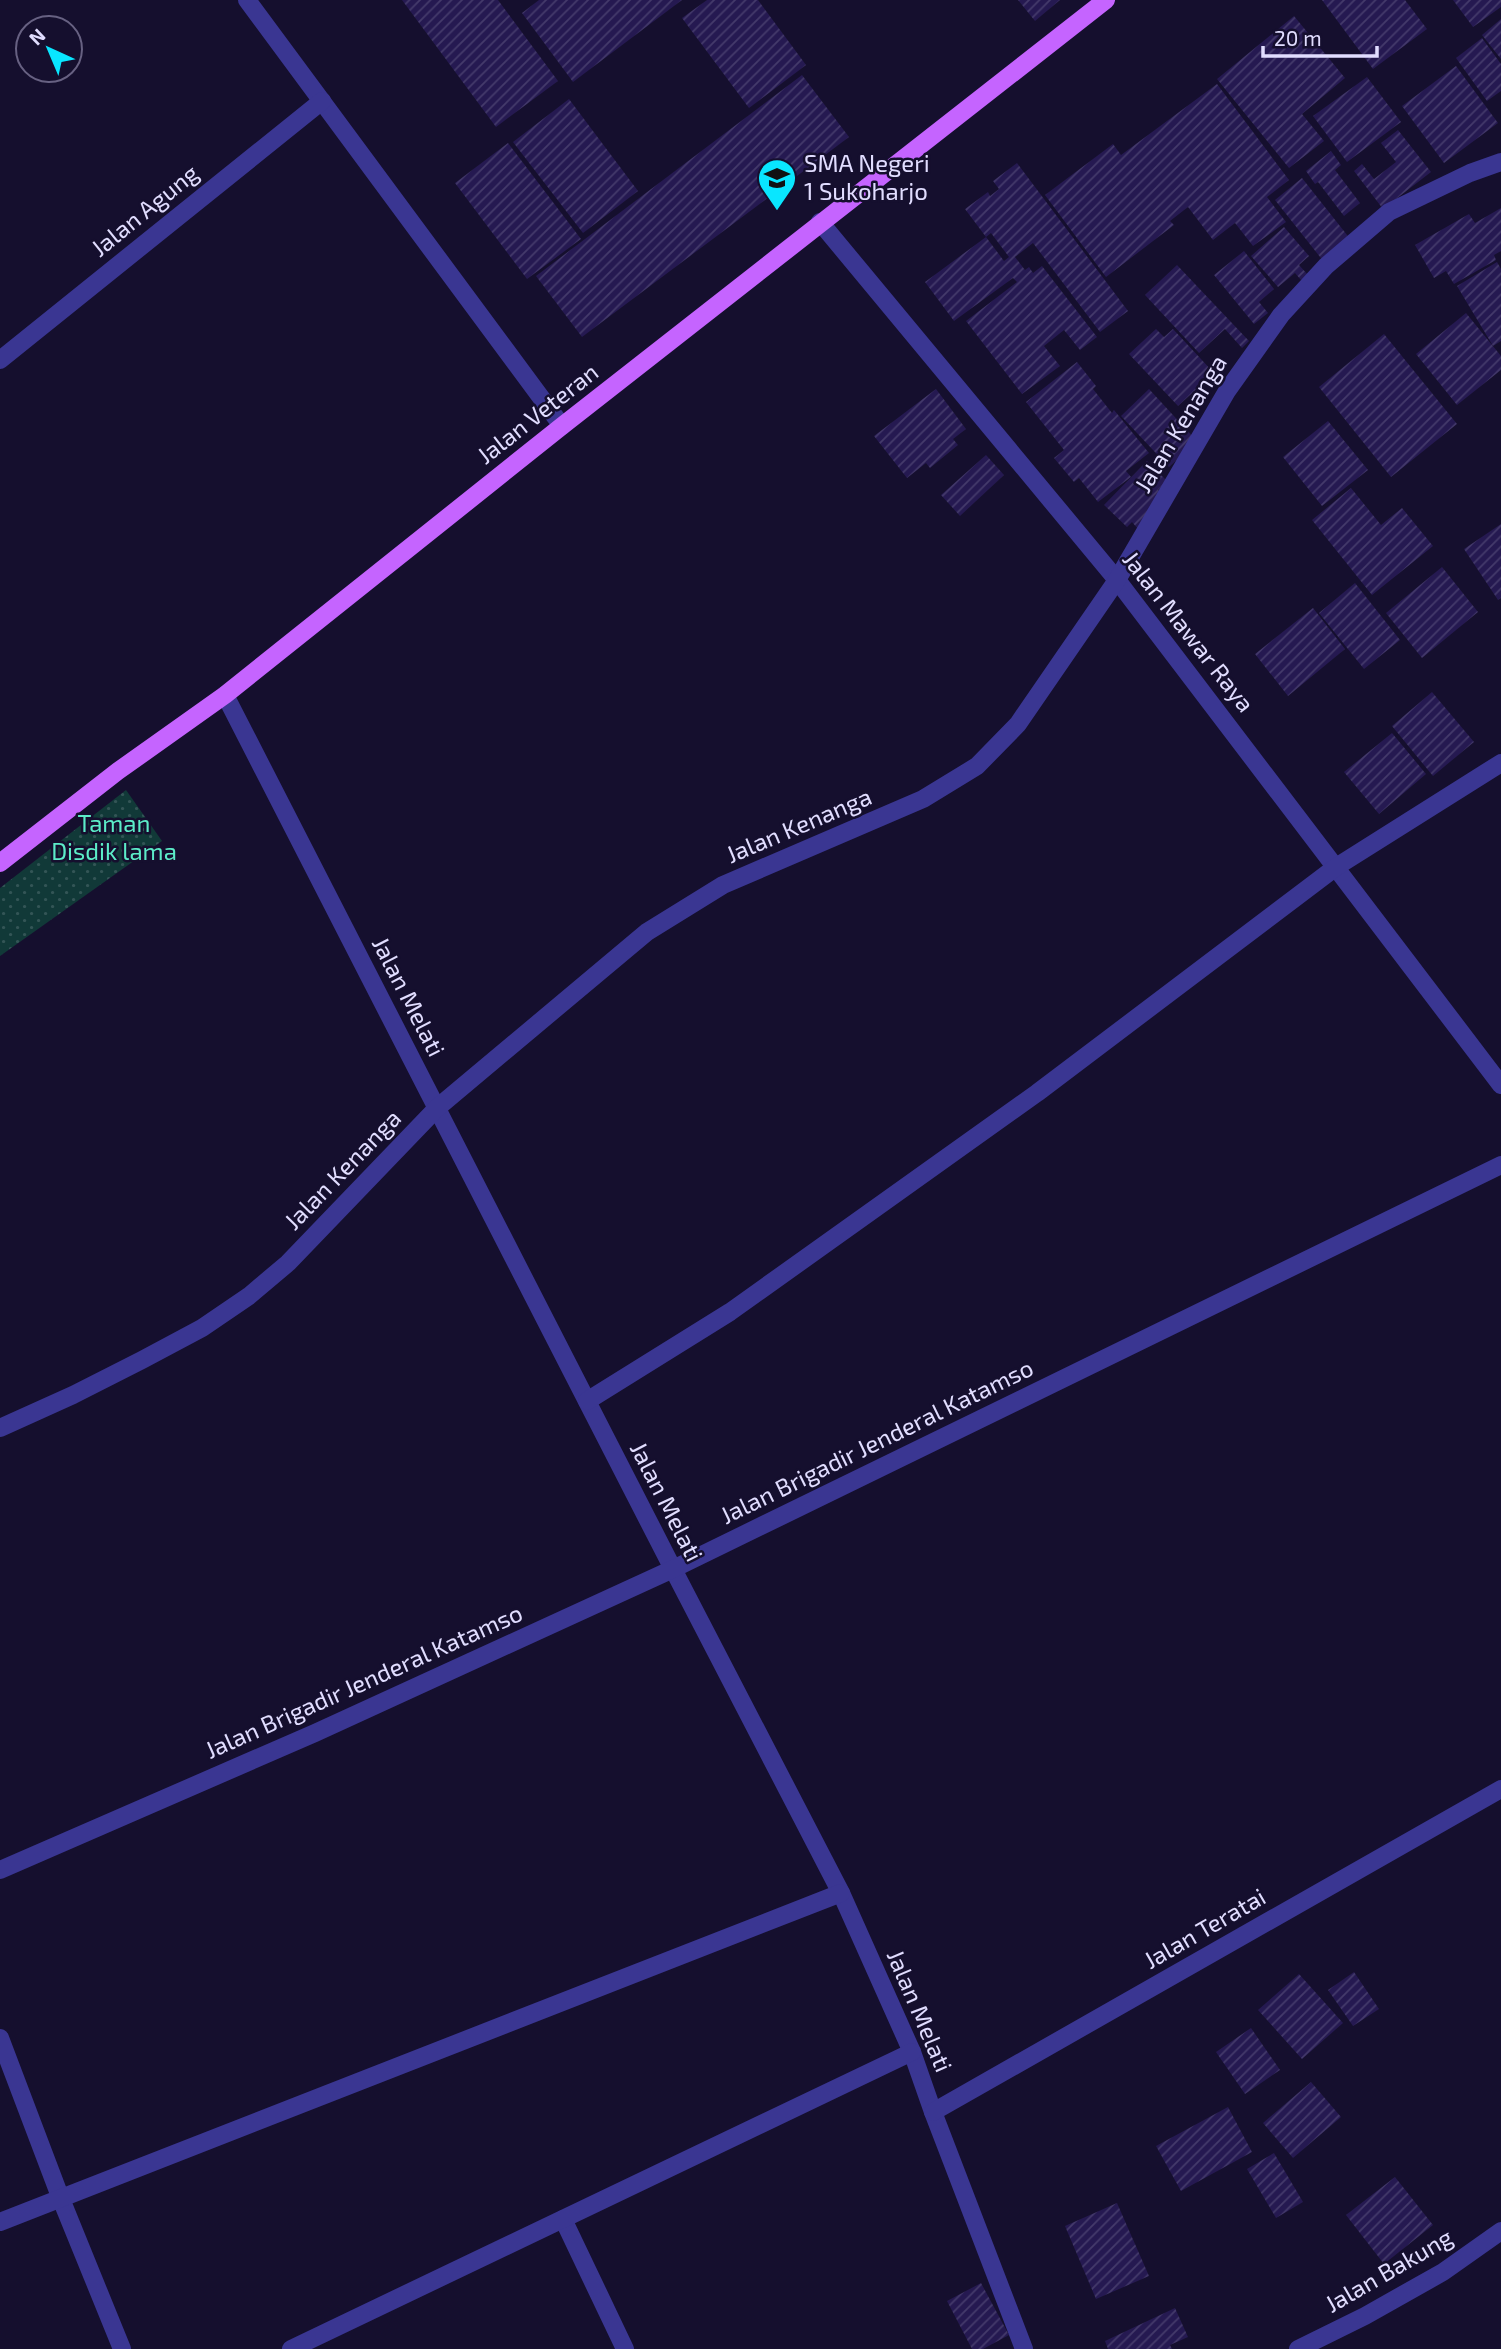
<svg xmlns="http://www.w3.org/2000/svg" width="1501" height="2349" viewBox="0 0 1501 2349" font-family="'Exo 2',sans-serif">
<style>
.park{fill:url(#park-dots)}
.building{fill:url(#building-hatch)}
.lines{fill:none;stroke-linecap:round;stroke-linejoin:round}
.minor{stroke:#3a3692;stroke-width:18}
.major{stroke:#c564ff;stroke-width:18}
.labels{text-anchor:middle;stroke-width:5;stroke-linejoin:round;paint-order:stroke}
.poi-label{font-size:24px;fill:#e1ddff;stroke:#150f2e;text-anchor:start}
.street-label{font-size:24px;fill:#e1ddff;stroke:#150f2e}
.park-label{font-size:24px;fill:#5cecc8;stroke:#150f2e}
</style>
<defs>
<pattern id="park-dots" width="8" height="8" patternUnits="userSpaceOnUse" patternTransform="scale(1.75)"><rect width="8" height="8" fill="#113938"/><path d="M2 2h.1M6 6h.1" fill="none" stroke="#335556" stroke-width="1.8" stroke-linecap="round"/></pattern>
<pattern id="building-hatch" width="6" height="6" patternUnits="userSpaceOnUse" patternTransform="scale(1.75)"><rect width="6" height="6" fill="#251951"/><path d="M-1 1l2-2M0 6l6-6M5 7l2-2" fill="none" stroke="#443a6b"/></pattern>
</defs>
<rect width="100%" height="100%" fill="#150f2e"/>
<!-- park -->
<polygon class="park" points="126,790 162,841 0,956 0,888"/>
<!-- building -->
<g class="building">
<polygon points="402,0 498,0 558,81 496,127"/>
<polygon points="539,0 682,0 573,82 522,13"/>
<polygon points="707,0 758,0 806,65 749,108 682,18"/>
<polygon points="1018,0 1060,0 1035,21"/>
<polygon points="1322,0 1405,0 1427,29 1373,69"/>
<polygon points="1453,0 1501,0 1501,7 1473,27"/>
<polygon points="1294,16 1345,78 1302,114 1324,141 1289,168 1217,79"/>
<polygon points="1501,19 1501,59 1482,35"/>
<polygon points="1482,38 1501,64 1501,91 1487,101 1456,58"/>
<polygon points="1456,66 1498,123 1444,163 1402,106"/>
<polygon points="802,75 849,137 582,337 536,276"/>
<polygon points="1367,77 1401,122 1347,162 1313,116"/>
<polygon points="1217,84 1289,180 1267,197 1286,222 1253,246 1235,223 1213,240 1188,207 1170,221 1174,225 1106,277 1045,195 1113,144 1121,155"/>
<polygon points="569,99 638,191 583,233 513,142"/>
<polygon points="1398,130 1431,172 1383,209 1354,171 1362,164 1374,179 1396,162 1381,143"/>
<polygon points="508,143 581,239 527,279 455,183"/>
<polygon points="1331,151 1341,165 1335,170 1360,203 1344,216 1318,182 1315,184 1306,171"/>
<polygon points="1017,163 1128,311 1100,332 1033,243 1015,257 1025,270 1029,267 1033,273 1042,266 1097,337 1080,350 1064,330 1044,346 1060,366 1022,394 966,321 1017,282 1013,278 954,321 925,282 986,237 1004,261 1009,257 991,233 986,237 965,209 988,192 990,196 999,189 993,181"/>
<polygon points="1302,178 1351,240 1324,262 1275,200"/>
<polygon points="1501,208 1501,251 1494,255 1496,260 1454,284 1446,271 1434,278 1415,245 1469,214 1475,223"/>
<polygon points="1284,227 1309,256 1299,265 1308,275 1301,280 1295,273 1278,287 1251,256"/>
<polygon points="1244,251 1274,289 1259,302 1268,313 1254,324 1214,275"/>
<polygon points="1497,262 1501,269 1501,341 1493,346 1457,286"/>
<polygon points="1177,265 1249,341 1242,348 1225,329 1199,353 1145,295"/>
<polygon points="1466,313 1501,356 1501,370 1457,405 1416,354"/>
<polygon points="1156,329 1164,337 1173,329 1214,373 1178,406 1129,354"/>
<polygon points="1384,334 1457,424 1391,477 1319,387"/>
<polygon points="1077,362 1096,386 1093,389 1112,413 1114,410 1149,453 1126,471 1131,477 1098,502 1079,478 1074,482 1054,458 1064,450 1026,402"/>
<polygon points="936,389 966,429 953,439 958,445 930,468 926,463 907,478 874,436"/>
<polygon points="1149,389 1197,441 1169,467 1121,416"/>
<polygon points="1328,421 1368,470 1322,506 1283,457"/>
<polygon points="986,455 1004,475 960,516 941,495"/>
<polygon points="1147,461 1167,481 1158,490 1166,497 1138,529 1132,522 1127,527 1104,505"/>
<polygon points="1351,488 1381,525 1402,508 1433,546 1372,595 1312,520"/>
<polygon points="1501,524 1501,598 1498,600 1464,549"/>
<polygon points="1442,567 1478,612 1422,658 1386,613"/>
<polygon points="1355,583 1400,640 1364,669 1319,613"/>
<polygon points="1313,608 1345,649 1288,696 1255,654"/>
<polygon points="1432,692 1474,742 1433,776 1392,726"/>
<polygon points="1392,733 1426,774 1379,814 1344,772"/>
<polygon points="1354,1972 1379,2009 1353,2026 1328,1990"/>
<polygon points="1299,1974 1343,2023 1302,2059 1258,2010"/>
<polygon points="1251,2028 1280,2070 1245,2094 1216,2052"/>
<polygon points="1311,2082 1341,2117 1293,2158 1263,2123"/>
<polygon points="1228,2107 1252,2152 1181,2191 1156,2146"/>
<polygon points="1274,2153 1303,2202 1276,2218 1247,2169"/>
<polygon points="1395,2177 1433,2225 1384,2264 1346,2215"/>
<polygon points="1117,2203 1149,2276 1096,2299 1065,2226"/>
<polygon points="981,2283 1009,2335 983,2349 972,2349 947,2301"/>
<polygon points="1175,2308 1188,2337 1170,2345 1172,2349 1108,2349 1105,2341"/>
</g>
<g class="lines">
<!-- minor -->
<g class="minor">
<polyline points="247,0 562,426"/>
<polyline points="820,222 1117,580 1501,1085"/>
<polyline points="0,360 322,101"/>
<polyline points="225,695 673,1569 841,1893 912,2052 933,2112 1024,2349"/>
<polyline points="587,1401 730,1312 1037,1093 1336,867 1501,763"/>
<polyline points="0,1428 73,1395 142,1360 202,1328 249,1296 288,1263 437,1108 647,932 723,885 923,799 977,766 1018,724 1117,580 1227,391 1281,315 1326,266 1389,212 1470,173 1501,162"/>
<polyline points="0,1870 315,1733 673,1569 1501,1165"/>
<polyline points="0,2038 61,2199 122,2349"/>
<polyline points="933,2112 1501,1789"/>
<polyline points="563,2219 625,2349"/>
<polyline points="0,2222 841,1893"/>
<polyline points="291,2349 912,2052"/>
<polyline points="1298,2349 1365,2316 1443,2272 1501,2231"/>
</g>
<!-- major -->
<polyline class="major" points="0,863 118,771 225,695 562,426 1106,0"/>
</g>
<!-- icons -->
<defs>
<symbol id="school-pin" viewBox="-11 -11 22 30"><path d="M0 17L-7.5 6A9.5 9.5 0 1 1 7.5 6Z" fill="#09e6ff" stroke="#150f2e"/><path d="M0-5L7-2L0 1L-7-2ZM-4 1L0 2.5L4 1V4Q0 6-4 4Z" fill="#111"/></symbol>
</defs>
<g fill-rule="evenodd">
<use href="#school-pin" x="755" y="156" width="44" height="60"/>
</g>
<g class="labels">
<!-- poi labels -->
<g class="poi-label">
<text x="804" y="172">SMA Negeri<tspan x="804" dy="28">1 Sukoharjo</tspan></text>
</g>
<!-- street labels -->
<g class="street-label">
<text transform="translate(145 211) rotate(-39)" y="8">Jalan Agung</text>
<text transform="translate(538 414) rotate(-38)" y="8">Jalan Veteran</text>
<text transform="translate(1181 424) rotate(-59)" y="8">Jalan Kenanga</text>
<text transform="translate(1188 632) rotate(52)" y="8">Jalan Mawar Raya</text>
<text transform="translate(799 826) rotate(-23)" y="8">Jalan Kenanga</text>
<text transform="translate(408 997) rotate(63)" y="8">Jalan Melati</text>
<text transform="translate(343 1170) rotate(-46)" y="8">Jalan Kenanga</text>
<text transform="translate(877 1442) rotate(-26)" y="8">Jalan Brigadir Jenderal Katamso</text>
<text transform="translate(666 1502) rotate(63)" y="8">Jalan Melati</text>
<text transform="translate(364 1682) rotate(-24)" y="8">Jalan Brigadir Jenderal Katamso</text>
<text transform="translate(1205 1929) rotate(-30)" y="8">Jalan Teratai</text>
<text transform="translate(919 2011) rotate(67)" y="8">Jalan Melati</text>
<text transform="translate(1389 2271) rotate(-30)" y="8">Jalan Bakung</text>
</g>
<!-- park labels -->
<g class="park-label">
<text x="114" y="832">Taman<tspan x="114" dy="28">Disdik lama</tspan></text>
</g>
</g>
<!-- north arrow -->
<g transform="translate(49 49) rotate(316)"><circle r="33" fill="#150f2e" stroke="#676182" stroke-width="2"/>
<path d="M0-5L12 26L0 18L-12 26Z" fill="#09e6ff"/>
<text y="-10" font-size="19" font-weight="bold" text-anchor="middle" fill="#e1ddff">N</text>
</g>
<!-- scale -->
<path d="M1263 46v10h114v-10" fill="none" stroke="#e1ddff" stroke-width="3.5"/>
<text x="1274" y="46" font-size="21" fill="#e1ddff" stroke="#150f2e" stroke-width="5" paint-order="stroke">20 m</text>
</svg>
